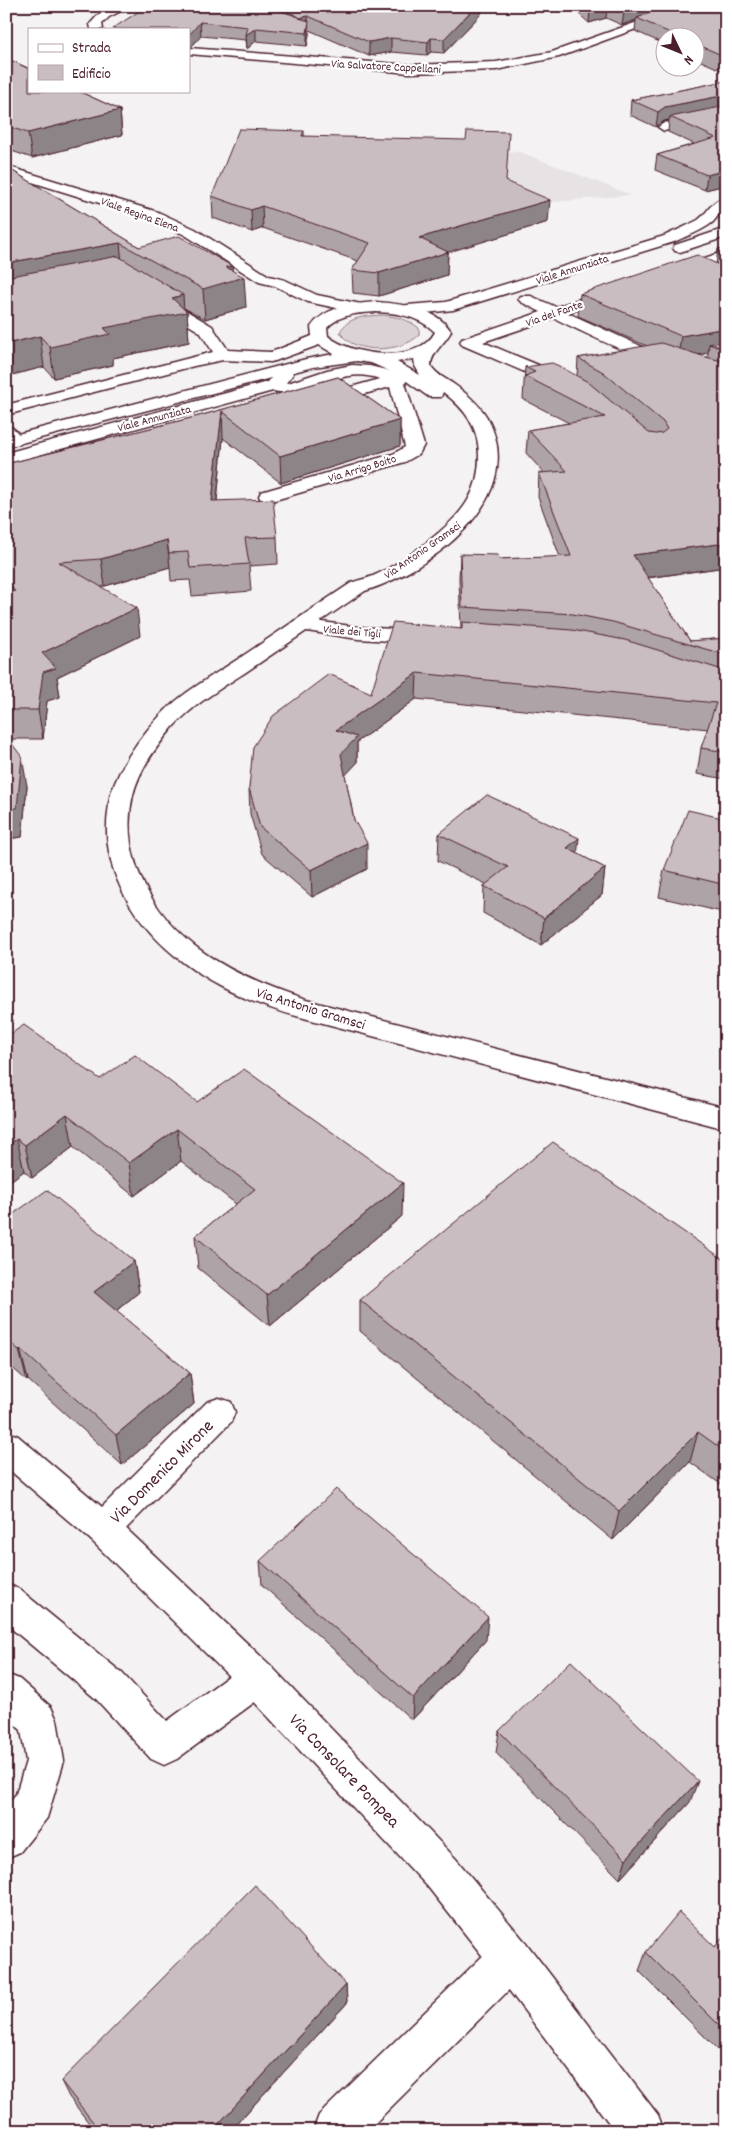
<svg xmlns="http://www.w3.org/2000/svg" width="732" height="2137" viewBox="0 0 732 2137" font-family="Dekko,sans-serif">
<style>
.built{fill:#e7e2e3}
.green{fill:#dbd2d5;stroke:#927880}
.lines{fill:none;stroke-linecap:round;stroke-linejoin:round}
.street-casing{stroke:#4a1f2b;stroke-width:3}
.secondary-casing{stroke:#4a1f2b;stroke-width:3}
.primary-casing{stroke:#4a1f2b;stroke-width:3}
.street{fill:#fff;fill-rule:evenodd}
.secondary{fill:#fff;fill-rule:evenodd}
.primary{fill:#fff;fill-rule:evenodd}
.wall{fill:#aea3a6;stroke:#4a1f2b;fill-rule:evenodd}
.shaded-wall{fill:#8d8487;stroke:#4a1f2b}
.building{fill:#cabdc1;stroke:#4a1f2b;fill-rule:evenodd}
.labels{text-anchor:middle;stroke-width:4.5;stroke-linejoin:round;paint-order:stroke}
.far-street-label{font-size:12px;fill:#4a1f2b;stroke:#fff}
.street-label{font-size:15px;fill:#4a1f2b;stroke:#fff}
.near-street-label{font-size:18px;fill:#4a1f2b;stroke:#fff}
</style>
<rect width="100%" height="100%" fill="#f4f2f2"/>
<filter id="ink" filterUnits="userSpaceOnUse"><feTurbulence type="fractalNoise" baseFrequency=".02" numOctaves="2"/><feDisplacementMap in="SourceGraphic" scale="10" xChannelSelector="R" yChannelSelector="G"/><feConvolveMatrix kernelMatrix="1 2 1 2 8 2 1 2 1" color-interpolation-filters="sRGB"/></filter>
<g filter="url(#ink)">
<!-- built -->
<polygon class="built" points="431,149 520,152 631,195 363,219"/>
<!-- green -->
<path class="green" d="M383,315c14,2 25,4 36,13v7c-16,17 -66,21 -79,-3 8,-16 27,-16 43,-17z"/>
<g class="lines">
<defs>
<g id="street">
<polygon points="114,6 131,6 109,17 102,24 103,29 91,29 90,24 98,15"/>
<polygon points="683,6 699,6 559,57 496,70 410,73 189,54 189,48 410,65 496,62 552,52"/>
<polygon points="726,110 726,118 664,131 658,127 664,123"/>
<polygon points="726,251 726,260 673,278 668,276 665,273 668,270"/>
<path d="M613,288l5,2 3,3 -3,3 -50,17 86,39 72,22v10c-61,-14 -116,-38 -172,-66l-71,24 84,35 2,4 -2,4h-12l-93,-40 -2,-3 2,-3 79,-27 -20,-10 -3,-3 3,-3h10l25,11z"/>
<polygon points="155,293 160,295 212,326 228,350 271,352 277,354 279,357 277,360 271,362 223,360 194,366 6,415 6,405 213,352 200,332 150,301 147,298 150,295"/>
<path d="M352,365l18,1 36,9 2,4 -3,4 19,62 -5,9 -14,8 -130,38 -7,2 -7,-2 -2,-4 2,-4 132,-38 12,-7 -15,-60 -69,19 -6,-1 -3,-4 3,-4 65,-18c-43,-15 -67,20 -107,12l-267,73v-11l261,-71 12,-12h12l2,4 -7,9h2l39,-13z"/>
<path d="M6,425c8,2 12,8 17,15l-3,4 -6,1 -8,-3z"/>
<polygon points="301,619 358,627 426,631 433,633 436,637 433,641 426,643 358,639 294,629 291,625 294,621"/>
<polygon points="219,1398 231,1402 235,1412 231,1422 115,1540 103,1545 91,1540 86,1529 91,1518 207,1402"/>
<polygon points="6,1584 19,1589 122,1673 167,1721 244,1665 257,1660 270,1665 276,1678 270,1691 177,1759 164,1765 151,1759 96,1699 6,1624"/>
<polygon points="6,1674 19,1679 51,1707 57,1720 64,1761 47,1818 20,1852 6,1858 6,1806 16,1794 26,1761 21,1730 6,1717"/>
<polygon points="511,1937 526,1943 532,1958 526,1973 367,2131 313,2131 319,2115 496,1943"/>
</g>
<g id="secondary">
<polygon points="6,166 158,212 195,229 269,276 285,280 317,295 366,305 368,308 366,311 360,313 308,302 275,286 259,282 185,235 148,218 6,174"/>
<path d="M726,197v10c-6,4 -8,10 -13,15 -11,9 -26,14 -39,20l-221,68 -46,5 -6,-2 -2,-3 2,-3 6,-2 39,-3 218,-66c11,-5 23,-10 34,-16 11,-8 12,-19 28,-23z"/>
<polygon points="726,228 726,237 680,252 675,251 673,248 675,245"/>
<polygon points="6,1431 18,1436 115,1518 270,1665 456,1859 526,1943 658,2115 664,2131 615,2131 496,1973 428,1887 244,1691 91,1540 6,1467"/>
</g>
<path id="primary" d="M376,302c26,2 59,5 75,29 -6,13 -20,21 -20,35 5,8 13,12 21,17 14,10 29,22 37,38 39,79 -60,150 -124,170 -39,26 -77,53 -116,79 -26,17 -55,34 -76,57 -17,20 -34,43 -40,68 -15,62 20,122 70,157 31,22 66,36 103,48l420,108v21l-426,-112c-41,-11 -82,-28 -116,-54 -47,-35 -84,-91 -76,-151 1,-6 1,-13 3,-19 10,-28 27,-54 48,-76 22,-24 52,-40 79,-58 38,-25 75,-51 113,-76 7,-3 15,-4 22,-7 28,-12 81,-50 95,-76 8,-13 11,-29 11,-44 0,-29 -14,-47 -36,-64l-2,5h-12l-31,-22 -27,-12 -14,-2 -44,6 -307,80v-10l300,-78 28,-5 -15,-9 -44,16 -6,-2 -2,-3 2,-3 43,-17 -1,-9c14,-21 42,-23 65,-25zM376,312c22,1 42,4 59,20 -17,33 -83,24 -107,4l-1,-8c13,-14 31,-15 49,-16zM414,359l1,7 5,9 -23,-13z"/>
</defs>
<!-- street casing -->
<use href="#street" class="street-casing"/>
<!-- secondary casing -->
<use href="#secondary" class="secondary-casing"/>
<!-- primary casing -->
<use href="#primary" class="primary-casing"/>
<!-- street -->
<use href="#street" class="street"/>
<!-- secondary -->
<use href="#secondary" class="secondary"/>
<!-- primary -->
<use href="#primary" class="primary"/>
</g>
<!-- wall -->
<g class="wall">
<polygon points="147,6 481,6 481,14 444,53 431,52 427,55 391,52 369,56 309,30 309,34 307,46 256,41 247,49 246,40 201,36 192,46 189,47 189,29"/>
<polygon points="570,6 726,6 726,72 694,58 694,38 664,38 664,44 635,31 636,20 622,25 606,18 589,23"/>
<polygon points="6,58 120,110 122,135 32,158 6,149"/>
<polygon points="726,81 726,185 705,190 655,170 657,155 694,144 668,132 669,120 664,121 656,127 630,115 631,100"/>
<polygon points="304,131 304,136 506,181 548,222 448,252 447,275 379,296 353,293 352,270 358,261 263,228 252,232 213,218 212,196"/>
<polygon points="6,167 139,247 232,266 232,270 246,307 205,319 184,308 184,309 187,312 189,342 113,358 113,365 54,378 44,367 8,376 6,373"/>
<path d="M726,247v320l-78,11 42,63 36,-3v141l-29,-5 4,-26 7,-19 -292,-30 -59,43v21l-12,12 9,45 13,49 -55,28 -50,-43 -12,-40 -1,-26 122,-95 90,-65 -2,-49 1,-25 39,5 61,-2 -22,-60 1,-24h5l-18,-20 2,-23 41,-7 -46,-24 2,-32 52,9 1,-18 69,-12 -69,-30 2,-22 136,-30 2,-15zM708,353l-1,5 -8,-3z"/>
<polygon points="338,377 400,420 400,446 281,483 223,438 217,501 277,537 278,564 249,566 251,591 192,596 190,580 171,581 170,567 105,586 101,587 140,636 57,677 60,697 47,701 43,739 9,739 27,786 22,837 6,839 6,464 199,416"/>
<polygon points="726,819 726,913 659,897 664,870"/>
<polygon points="439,834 578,854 605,868 602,895 541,945 483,913 484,886 486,884 438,861"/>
<polygon points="6,1037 100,1079 197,1102 402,1216 270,1326 198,1268 195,1236 236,1204 181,1161 134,1196 73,1147 32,1178 24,1171 6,1184"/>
<polygon points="6,1219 134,1261 139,1292 116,1311 190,1373 194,1404 122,1465 28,1380 27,1381 6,1362"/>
<polygon points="726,1261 726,1488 690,1462 613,1540 360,1331 360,1300"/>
<polygon points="726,1499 726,1526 719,1521"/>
<polygon points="260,1561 486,1640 412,1720 262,1585"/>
<polygon points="499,1731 690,1802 620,1879 496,1753"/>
<polygon points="726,1934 726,2058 639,1971 646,1952 715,1947"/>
<polygon points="346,1985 347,2003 230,2131 95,2131 69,2097 61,2081"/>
</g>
<!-- shaded-wall -->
<g class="shaded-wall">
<polygon points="476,6 481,6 481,14 444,53 444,39"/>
<polygon points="601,6 607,6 606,18 589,23 590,9"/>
<polygon points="640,6 677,6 637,18 636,20 622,25 624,12"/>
<polygon points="308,16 309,34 307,46 307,33 299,18"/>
<polygon points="200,22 201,36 192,46 189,47 189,33"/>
<polygon points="256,28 256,41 247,49 246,35"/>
<polygon points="391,38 391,52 369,56 369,42"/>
<polygon points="431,38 431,52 427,55 428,42"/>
<polygon points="726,95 726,109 670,117 669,120 664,121 656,127 658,112 665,107"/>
<polygon points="120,110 122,135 32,158 28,133"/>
<polygon points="726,170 726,185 705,190 707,175"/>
<polygon points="550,200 548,222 419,261 419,238"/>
<polygon points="262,206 263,228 252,232 251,210"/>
<polygon points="120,243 123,272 6,294 6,263"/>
<polygon points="448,252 447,275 379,296 379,273"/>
<polygon points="232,266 233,280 244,277 246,307 205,319 203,289 226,267"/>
<polygon points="183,295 184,312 187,312 189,342 113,358 113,365 54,378 50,347 104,328 172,298"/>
<polygon points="726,328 726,349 709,344 708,353 678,359 681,336"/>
<polygon points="40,336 44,367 8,376 6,362 6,344"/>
<polygon points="222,411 223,438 214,529 212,501"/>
<polygon points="400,420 400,446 281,483 280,456"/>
<polygon points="167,540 170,567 105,586 101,559"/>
<polygon points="726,543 726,567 630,580 633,555"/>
<polygon points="137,608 140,636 57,677 60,697 47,701 43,739 38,710 42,653"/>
<polygon points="417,673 416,699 357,742 357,763 341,780 336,730"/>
<polygon points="22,757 27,786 22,837 6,839 6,809"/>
<polygon points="579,838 576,865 567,848"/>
<polygon points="367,843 367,869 312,897 311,870"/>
<polygon points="605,868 602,895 541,945 544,918"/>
<polygon points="67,1114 73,1147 32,1178 25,1145"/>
<polygon points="177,1129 181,1161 134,1196 129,1163"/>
<polygon points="17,1139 24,1171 6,1184 6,1146"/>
<polygon points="403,1183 402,1216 270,1326 267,1295"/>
<polygon points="134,1261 139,1292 100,1324 94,1292"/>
<polygon points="20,1349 28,1380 27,1381 19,1350"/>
<polygon points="190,1373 194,1404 122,1465 116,1435"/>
<polygon points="698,1432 690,1462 613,1540 619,1511"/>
<polygon points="488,1617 486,1640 412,1720 413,1698"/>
<polygon points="698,1781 690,1802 620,1879 626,1859"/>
<polygon points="346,1985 347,2003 230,2131 212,2131"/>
</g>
<!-- building -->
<g class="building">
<path d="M147,6h329l-32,33 -13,-1 -3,4 -37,-4 -22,4 -61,-26 -9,2 10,3 -2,12 -51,-5 -10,7 2,-8 -48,-5 -9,11h-2v-4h-77zM281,8l18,9 -21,-7z"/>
<polygon points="587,6 601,6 590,9"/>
<polygon points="611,6 640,6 624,12"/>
<polygon points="669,6 726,6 726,57 694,43 694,38 681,38 637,18"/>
<polygon points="6,58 29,69 29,91 78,91 120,110 28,133 6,126"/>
<polygon points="726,81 726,95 665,107 658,112 631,100"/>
<polygon points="726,106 726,170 707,175 657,155 716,138 670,117"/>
<polygon points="239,129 304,131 302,136 466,140 467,131 509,132 506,181 550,200 419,238 448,252 379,273 352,270 370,243 262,206 251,210 212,196"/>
<polygon points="6,167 139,247 179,236 232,266 226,267 244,277 203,289 120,243 6,263"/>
<polygon points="726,247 726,254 718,249"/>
<polygon points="697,255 726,268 726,328 681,336 580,294"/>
<polygon points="118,256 183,295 172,298 187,312 104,328 110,334 50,347 40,336 6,344 6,277"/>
<polygon points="726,341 726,349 709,344"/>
<polygon points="661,343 706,357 726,362 726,543 633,555 690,641 726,638 726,655 613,622 573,614 462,607 460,554 498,555 499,559 571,556 539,473 567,471 528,430 605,417 525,376 535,372 525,367 552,363 559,366 588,382 649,433 656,434 662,433 667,429 663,422 603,372 578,358"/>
<polygon points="338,377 400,420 280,456 222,411 212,501 273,499 277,537 245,538 249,564 190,568 188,552 169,553 167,540 101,559 59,562 137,608 42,653 56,668 43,672 38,710 6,710 6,594 15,591 6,582 6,464 199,416"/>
<polygon points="393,622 462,629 462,622 572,630 625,640 726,671 726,752 701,748 716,703 417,673 336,730 357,737 341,754 354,820 367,843 311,870 260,827 249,788 253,747 273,716 329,674 371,693"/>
<polygon points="6,736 22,757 17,808 6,809"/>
<polygon points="487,795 579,838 567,848 605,868 544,918 484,886 508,867 439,834"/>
<polygon points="688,810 726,819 726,885 664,870"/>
<polygon points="24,1025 100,1079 135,1055 197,1102 244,1069 403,1183 267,1295 195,1236 255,1189 177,1129 129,1163 67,1114 25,1145 17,1139 6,1146 6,1037"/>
<polygon points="553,1142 726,1261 726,1452 698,1432 619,1511 360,1300"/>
<polygon points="47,1190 134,1261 94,1292 190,1373 116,1435 20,1349 19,1350 6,1339 6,1219"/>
<polygon points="336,1489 488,1617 413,1698 260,1561"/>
<polygon points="571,1661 698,1781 626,1859 499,1731"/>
<polygon points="255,1885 346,1985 212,2131 100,2131 61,2081"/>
<polygon points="679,1912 715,1947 726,1934 726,2032 646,1952"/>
</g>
</g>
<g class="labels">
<!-- far-street labels -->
<g class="far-street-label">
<text transform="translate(386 66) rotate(3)" y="4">Via Salvatore Cappellani</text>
<text transform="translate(140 214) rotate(20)" y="4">Viale Regina Elena</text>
<text transform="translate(572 269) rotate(-18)" y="4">Viale Annunziata</text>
<text transform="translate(554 313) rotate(-19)" y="4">Via del Fante</text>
<text transform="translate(154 418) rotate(-15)" y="4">Viale Annunziata</text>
<text transform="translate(362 468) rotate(-17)" y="4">Via Arrigo Boito</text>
<text transform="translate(422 550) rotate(-35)" y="4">Via Antonio Gramsci</text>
<text transform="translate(352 631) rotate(5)" y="4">Viale dei Tigli</text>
</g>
<!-- street labels -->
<g class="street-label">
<text transform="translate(311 1008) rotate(17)" y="5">Via Antonio Gramsci</text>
</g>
<!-- near-street labels -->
<g class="near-street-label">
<text transform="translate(161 1471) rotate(-45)" y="6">Via Domenico Mirone</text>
<text transform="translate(345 1770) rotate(46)" y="6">Via Consolare Pompea</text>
</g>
</g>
<!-- margin -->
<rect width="732" height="2137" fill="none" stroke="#fff" stroke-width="25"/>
<rect x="12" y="12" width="707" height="2112" fill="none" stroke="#4a1f2b" stroke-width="2" filter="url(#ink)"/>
<!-- legend -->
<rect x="28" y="28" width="162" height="65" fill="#ffffff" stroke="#b7a5aa"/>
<rect x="38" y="44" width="25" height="8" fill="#ffffff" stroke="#b7a5aa"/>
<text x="72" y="52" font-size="15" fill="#4a1f2b">Strada</text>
<rect x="38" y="65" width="25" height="15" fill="#cabdc1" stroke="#b7a5aa"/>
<text x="72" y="78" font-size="15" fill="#4a1f2b">Edificio</text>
<!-- north arrow -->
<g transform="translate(680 52) rotate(133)"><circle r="24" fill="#ffffff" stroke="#b7a5aa"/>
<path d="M0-4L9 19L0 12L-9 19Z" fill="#4a1f2b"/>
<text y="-8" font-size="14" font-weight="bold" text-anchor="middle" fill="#4a1f2b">N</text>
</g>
</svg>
